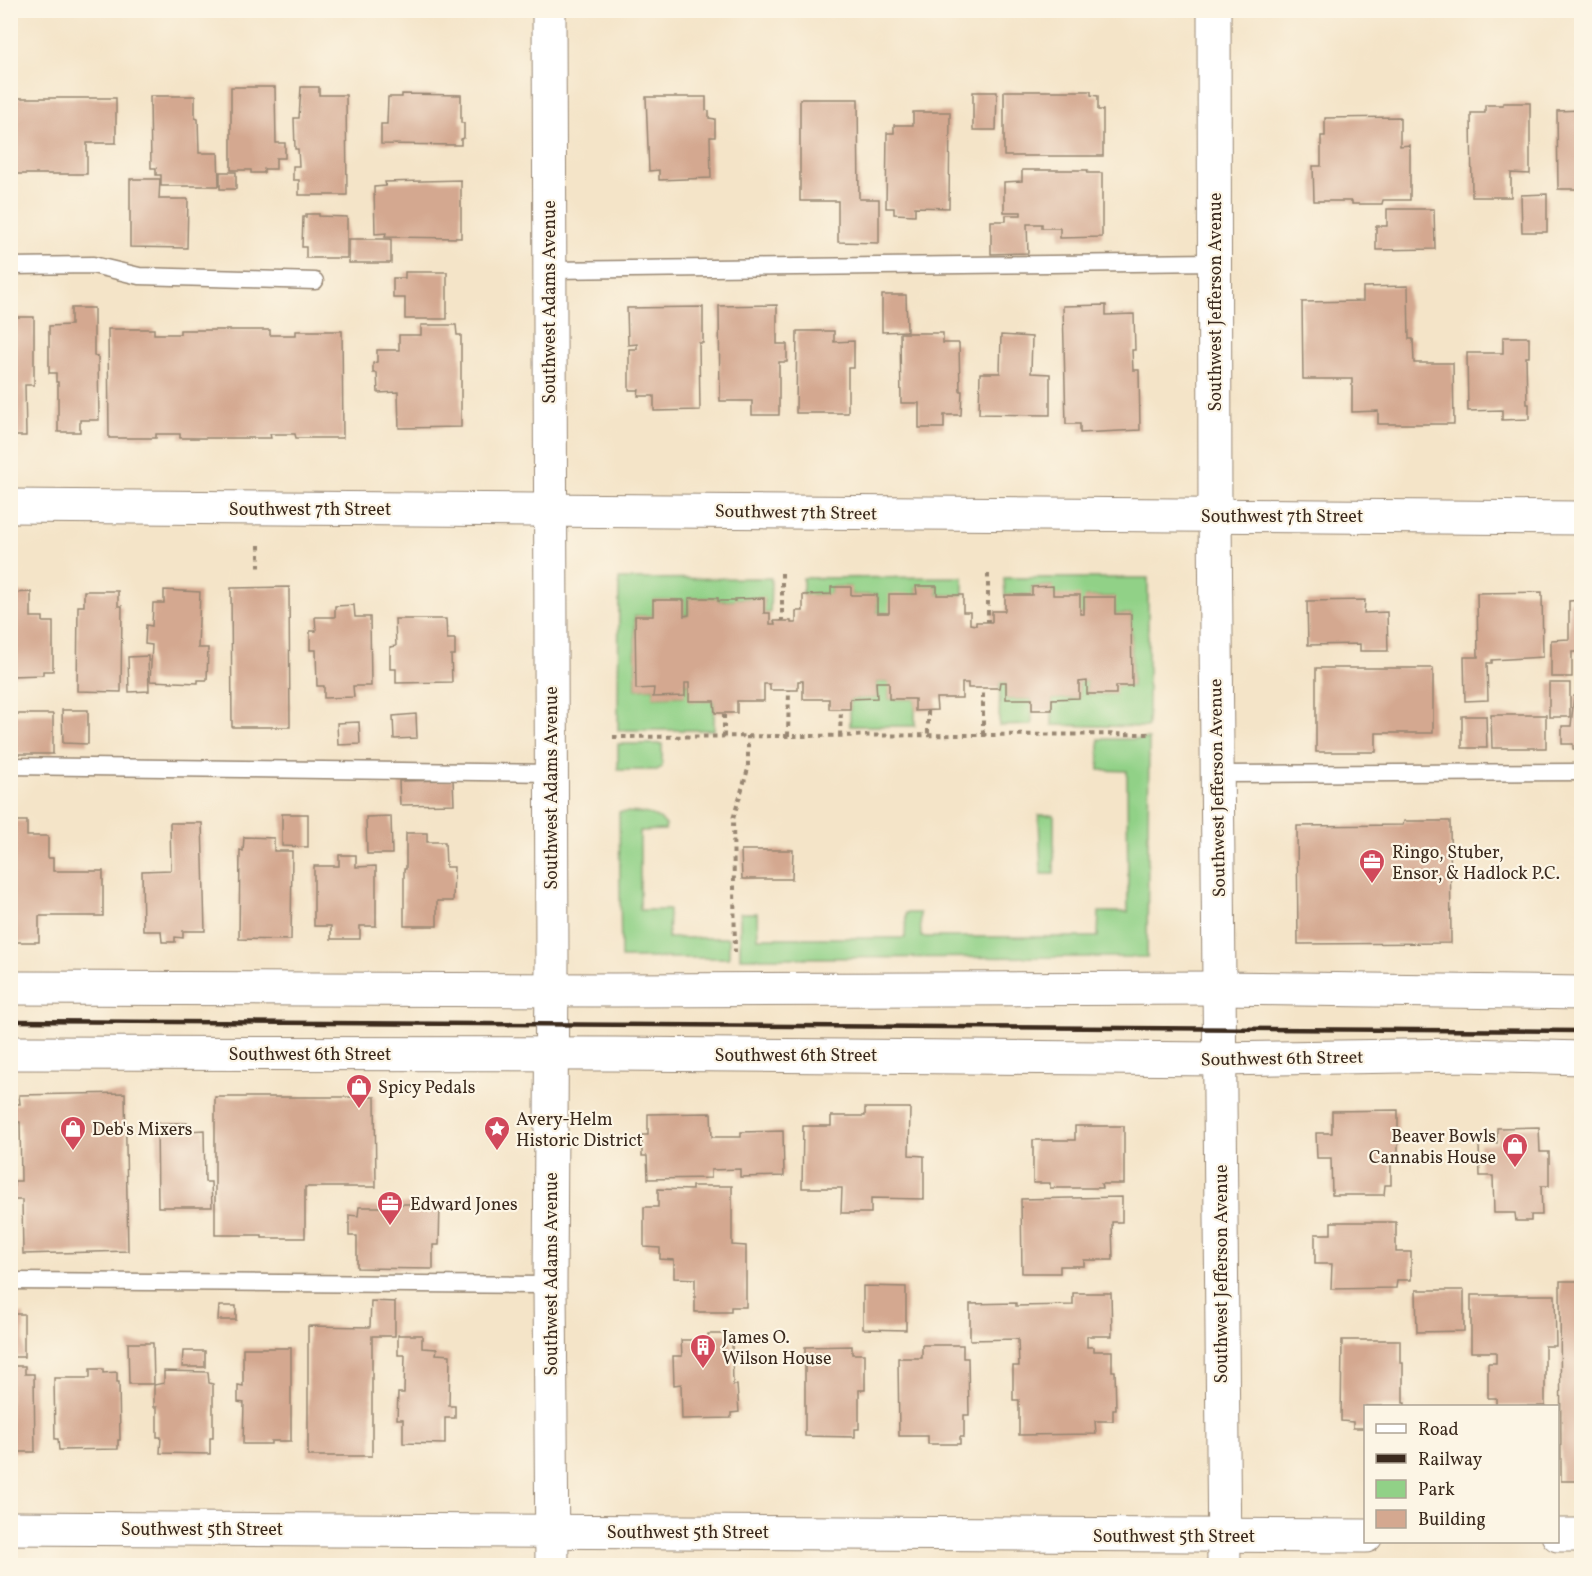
<svg xmlns="http://www.w3.org/2000/svg" width="1592" height="1576" viewBox="0 0 1592 1576" font-family="Vollkorn,serif">
<style>
.green{fill:#91d187;stroke:#667e52;stroke-width:1.5}
.building{fill:#d4a890}
.lines{fill:none;stroke-linecap:round;stroke-linejoin:round}
.lane-casing{stroke:#988773;stroke-width:19}
.street-casing{stroke:#988773;stroke-width:35}
.secondary-casing{stroke:#988773;stroke-width:35}
.path{stroke:#988773;stroke-width:4;stroke-dasharray:4.5 4.5;stroke-linecap:butt}
.lane{stroke:#fff;stroke-width:16}
.street{stroke:#fff;stroke-width:33}
.secondary{stroke:#fff;stroke-width:33}
.rail{stroke:#3b2a1e;stroke-width:4.5}
.labels{text-anchor:middle;stroke-width:4.5;stroke-linejoin:round;paint-order:stroke}
.street-label{font-size:18px;fill:#3b2a1e;stroke:#fcf5e5}
.poi-label{font-size:18px;fill:#3b2a1e;stroke:#fcf5e5;text-anchor:start}
</style>
<rect width="100%" height="100%" fill="#fcf5e5"/>
<filter id="ink" filterUnits="userSpaceOnUse"><feTurbulence type="fractalNoise" baseFrequency=".0167" numOctaves="2"/><feDisplacementMap in="SourceGraphic" scale="12" xChannelSelector="R" yChannelSelector="G"/><feConvolveMatrix kernelMatrix="1 2 1 2 8 2 1 2 1" color-interpolation-filters="sRGB"/></filter>
<filter id="wash" filterUnits="userSpaceOnUse"><feTurbulence type="fractalNoise" baseFrequency=".008" numOctaves="4" result="noise"/><feDisplacementMap in="SourceGraphic" scale="24" xChannelSelector="R" yChannelSelector="G"/><feGaussianBlur stdDeviation="1.35" result="paint"/><feColorMatrix in="noise" values="0 0 0 0 0 0 0 0 0 0 0 0 0 0 0 0 0 1.4 0 .05"/><feComposite in="paint" operator="in"/></filter>
<g filter="url(#wash)">
<rect width="100%" height="100%" fill="#f4e4c8"/>
<!-- green -->
<g class="green">
<polygon points="963,577 963,595 937,595 937,586 916,587 917,594 889,613 877,613 877,595 851,595 850,587 831,587 831,594 803,595 803,578"/>
<polygon points="771,578 770,613 764,613 764,598 736,599 735,601 718,601 718,598 689,598 689,615 684,616 684,600 654,600 653,616 635,616 636,689 654,688 654,697 684,696 685,683 689,683 690,701 714,701 714,730 618,730 619,579"/>
<polygon points="1004,578 1148,578 1148,727 1052,725 1052,699 1079,698 1079,682 1087,681 1087,694 1115,694 1116,686 1132,686 1131,614 1115,614 1114,597 1085,597 1084,614 1080,614 1053,595 1052,586 1032,587 1032,595 1005,595"/>
<polygon points="876,682 889,682 889,699 915,699 915,726 850,726 850,699 877,698"/>
<polygon points="1000,682 1006,682 1006,699 1032,699 1032,725 999,726"/>
<polygon points="1099,739 1149,739 1147,957 740,958 740,913 757,913 758,938 905,938 906,913 920,913 921,937 1098,937 1099,912 1128,912 1127,771 1099,770"/>
<polygon points="618,744 662,744 662,767 657,770 618,770"/>
<path d="M619,812c17,1 35,-2 47,13l-1,5 -25,1v79h29l-1,28h61v20h-108z"/>
<polygon points="1039,815 1054,815 1054,874 1041,874"/>
</g>
<g id="blocks">
<!-- building -->
<g class="building">
<polygon points="231,87 275,87 276,143 285,143 285,158 276,158 276,169 264,169 264,173 251,173 251,170 231,170"/>
<polygon points="301,87 319,87 319,95 346,95 347,195 299,195 299,180 293,180 293,166 299,166 298,149 295,149 294,118 299,118"/>
<polygon points="1004,91 1091,91 1091,95 1098,96 1098,110 1103,110 1103,156 1004,156"/>
<polygon points="973,92 997,92 996,130 973,130"/>
<polygon points="402,94 461,95 461,123 464,123 464,138 461,139 461,145 381,144 381,124 387,124 388,97 402,97"/>
<polygon points="150,96 195,96 195,118 198,119 199,153 218,153 219,186 161,186 161,175 156,175 156,168 151,168"/>
<polygon points="646,97 706,97 706,110 709,111 709,118 715,119 715,137 710,137 711,178 659,180 659,170 649,171"/>
<polygon points="10,98 116,98 116,143 87,143 87,174 10,174"/>
<polygon points="800,99 858,99 859,199 879,199 879,243 838,242 838,201 800,201"/>
<polygon points="1503,103 1530,103 1530,174 1511,173 1511,197 1472,197 1471,113 1485,113 1485,105 1503,105"/>
<polygon points="1582,110 1582,189 1558,189 1557,111"/>
<polygon points="913,112 950,112 949,208 915,207 915,215 894,214 894,208 886,208 887,133 894,133 894,125 913,125"/>
<polygon points="1400,117 1400,146 1410,145 1410,200 1383,200 1382,204 1352,204 1352,201 1314,201 1313,166 1321,166 1321,136 1325,136 1325,118"/>
<polygon points="1022,170 1088,170 1087,173 1102,173 1102,237 1060,238 1060,228 1042,228 1042,224 1027,224 1028,253 991,254 991,221 1006,221 1006,215 1021,215 1021,212 1004,212 1004,182 1022,181"/>
<rect x="220" y="172" width="16" height="17"/>
<polygon points="130,179 160,179 159,199 188,199 187,248 130,247"/>
<polygon points="461,180 461,238 385,237 386,233 375,234 374,187 386,186 385,182"/>
<polygon points="1547,194 1547,232 1522,232 1521,195"/>
<polygon points="1387,209 1434,209 1435,249 1376,250 1376,226 1387,226"/>
<polygon points="306,214 319,214 319,216 347,217 347,258 306,258 306,247 302,247 303,217 306,217"/>
<rect x="349" y="239" width="42" height="24"/>
<polygon points="405,272 447,272 447,319 405,319 405,298 393,298 393,278 405,278"/>
<polygon points="1408,286 1409,339 1413,339 1414,363 1453,363 1454,424 1378,424 1378,411 1352,412 1352,379 1303,379 1302,302 1363,301 1363,287"/>
<polygon points="882,295 906,295 907,331 882,332"/>
<polygon points="777,305 777,344 787,344 787,362 779,362 779,415 752,415 752,401 720,401 719,306"/>
<polygon points="1106,305 1106,315 1134,314 1135,350 1132,350 1133,370 1139,370 1140,430 1080,433 1080,424 1066,424 1063,306"/>
<polygon points="703,307 703,343 699,343 700,410 654,411 654,396 638,396 639,390 629,390 629,349 637,349 637,344 628,345 627,308"/>
<polygon points="71,308 94,308 94,356 98,357 99,420 80,420 80,432 58,432 58,382 56,382 56,373 49,373 49,326 71,325"/>
<polygon points="10,317 34,317 34,385 25,385 26,436 10,436"/>
<polygon points="421,325 456,325 457,335 461,335 461,427 399,428 398,392 378,393 377,373 373,373 373,363 377,362 377,350 399,350 399,335 421,335"/>
<polygon points="108,329 154,329 154,334 180,334 180,330 270,330 270,335 296,335 296,331 342,331 343,438 296,438 295,434 270,434 271,438 180,438 180,434 156,434 156,438 109,438"/>
<polygon points="797,331 834,331 834,342 854,341 854,368 848,368 848,413 796,413"/>
<polygon points="900,333 943,333 943,343 959,343 960,391 962,391 961,415 944,415 944,428 919,428 919,403 901,403"/>
<polygon points="1001,335 1032,337 1031,373 1050,374 1050,415 979,414 980,373 1000,373"/>
<polygon points="1503,337 1529,337 1529,357 1526,357 1527,404 1529,404 1529,419 1502,420 1502,410 1468,411 1467,353 1503,353"/>
<polygon points="916,586 937,586 937,595 963,595 963,612 970,612 970,624 976,625 976,622 992,622 992,611 1005,611 1005,595 1032,595 1032,587 1053,586 1053,595 1080,595 1080,614 1084,614 1084,597 1115,597 1115,614 1131,614 1132,686 1116,686 1116,694 1087,694 1087,681 1079,682 1079,698 1052,699 1052,710 1032,710 1032,699 1006,699 1006,682 1000,682 999,688 968,688 968,683 962,683 962,698 936,698 937,710 915,711 915,699 889,699 889,682 876,682 877,698 850,699 850,709 829,709 829,699 803,699 803,681 798,681 798,690 770,690 770,684 764,684 764,701 737,701 737,713 715,713 714,701 689,701 689,683 685,683 685,696 653,697 654,688 636,689 635,616 653,616 653,600 684,600 684,616 689,615 689,598 718,598 718,601 735,601 735,599 764,598 764,613 770,613 770,624 775,624 774,621 791,621 791,623 796,623 796,611 803,611 803,595 831,594 831,587 851,587 851,595 877,595 877,613 889,613 889,594 917,594"/>
<polygon points="289,587 290,727 232,727 231,588"/>
<polygon points="164,590 200,592 198,648 208,648 207,680 198,680 198,683 150,681 152,645 145,644 146,625 152,626 153,603 164,603"/>
<polygon points="84,591 118,591 118,606 122,606 121,692 77,691 78,606 84,606"/>
<polygon points="31,592 31,617 43,617 43,622 53,622 53,671 43,671 43,675 10,676 10,593"/>
<polygon points="1542,592 1543,657 1492,660 1492,663 1487,663 1488,700 1465,701 1464,657 1478,657 1477,593"/>
<polygon points="1365,600 1364,613 1387,612 1388,651 1360,651 1360,644 1308,645 1307,601"/>
<polygon points="1582,600 1582,652 1572,652 1572,677 1551,677 1551,640 1569,639 1569,601"/>
<polygon points="354,605 355,617 370,617 371,686 353,686 354,697 324,698 324,686 317,686 316,650 310,650 310,631 316,631 315,617 335,617 335,606"/>
<polygon points="395,619 446,619 447,639 455,639 455,655 451,655 452,682 396,683 396,669 390,669 390,647 396,646"/>
<polygon points="148,656 149,691 129,692 128,657"/>
<polygon points="1316,668 1433,668 1433,733 1376,733 1376,752 1316,752"/>
<rect x="1549" y="683" width="21" height="34"/>
<polygon points="1574,696 1582,696 1582,749 1573,749 1573,744 1562,744 1562,726 1571,726"/>
<polygon points="62,710 88,710 88,744 63,743"/>
<rect x="10" y="714" width="43" height="40"/>
<polygon points="416,714 417,738 394,739 393,716"/>
<polygon points="1491,715 1546,715 1546,748 1492,748"/>
<polygon points="1462,716 1486,716 1487,748 1462,748"/>
<polygon points="359,722 360,744 338,745 337,723"/>
<polygon points="453,780 454,804 400,805 399,781"/>
<polygon points="282,814 308,814 308,847 282,846"/>
<polygon points="391,816 392,854 367,854 366,817"/>
<polygon points="10,821 27,821 27,836 48,836 48,858 53,858 53,871 103,871 103,916 39,916 39,942 10,942"/>
<polygon points="1404,821 1450,821 1451,943 1298,944 1297,826 1403,825"/>
<polygon points="170,823 202,823 205,931 183,931 183,938 175,937 175,942 162,942 161,931 143,931 142,871 171,870"/>
<polygon points="406,833 427,833 427,842 445,842 446,867 454,867 453,901 437,901 437,926 404,926 404,869 406,869"/>
<polygon points="244,837 274,838 274,851 292,851 291,940 239,939 240,850 243,851"/>
<polygon points="741,850 793,850 792,879 742,879"/>
<polygon points="339,855 356,855 356,867 376,866 376,926 360,926 360,939 331,939 331,926 314,926 314,866 339,866"/>
<polygon points="125,1093 128,1251 23,1254 22,1200 14,1200 14,1181 21,1181 20,1122 12,1122 11,1104 20,1104 19,1095"/>
<polygon points="215,1097 375,1097 376,1187 305,1187 305,1238 262,1238 262,1235 215,1235"/>
<polygon points="865,1108 910,1108 909,1155 924,1156 924,1199 871,1198 871,1213 841,1213 842,1188 802,1188 803,1126 831,1126 831,1116 865,1116"/>
<polygon points="1398,1110 1398,1160 1391,1160 1391,1185 1385,1185 1384,1195 1332,1195 1331,1158 1317,1158 1316,1133 1332,1133 1332,1111"/>
<polygon points="711,1113 712,1137 741,1137 741,1132 783,1131 784,1176 740,1177 740,1169 711,1170 711,1178 648,1179 647,1156 642,1156 642,1135 648,1135 648,1114"/>
<polygon points="157,1123 187,1123 188,1131 204,1130 205,1182 211,1182 212,1207 158,1207"/>
<polygon points="1075,1126 1124,1126 1124,1184 1101,1184 1102,1188 1050,1188 1050,1183 1033,1183 1033,1140 1075,1140"/>
<polygon points="1539,1127 1540,1152 1549,1152 1549,1186 1541,1186 1542,1215 1531,1215 1531,1221 1516,1221 1515,1213 1494,1213 1493,1176 1480,1176 1479,1144 1497,1143 1497,1128"/>
<polygon points="692,1186 732,1186 732,1245 746,1246 746,1307 731,1307 731,1312 695,1312 695,1279 674,1278 674,1260 660,1259 660,1248 644,1247 644,1207 658,1207 658,1189 692,1190"/>
<polygon points="1122,1197 1122,1222 1112,1222 1113,1260 1084,1260 1084,1266 1060,1266 1060,1273 1022,1273 1021,1199"/>
<polygon points="383,1204 440,1204 439,1245 433,1245 433,1269 357,1268 357,1236 349,1236 349,1215 358,1216 359,1207 383,1207"/>
<polygon points="1331,1222 1396,1222 1396,1252 1411,1252 1411,1280 1397,1280 1396,1288 1331,1289 1332,1264 1315,1264 1315,1234 1331,1234"/>
<polygon points="1560,1281 1582,1281 1582,1481 1561,1481"/>
<polygon points="863,1286 906,1287 906,1330 863,1329"/>
<polygon points="1416,1290 1464,1290 1464,1331 1417,1332"/>
<polygon points="1073,1293 1111,1293 1112,1336 1087,1336 1087,1347 1094,1347 1094,1351 1112,1351 1112,1371 1115,1371 1116,1410 1113,1410 1113,1421 1095,1421 1096,1434 1019,1435 1019,1400 1013,1400 1013,1366 1019,1366 1018,1339 970,1340 970,1304 1016,1303 1016,1306 1073,1305"/>
<polygon points="1471,1295 1555,1295 1556,1346 1545,1346 1545,1406 1496,1406 1496,1398 1488,1398 1488,1363 1496,1363 1496,1352 1471,1352"/>
<polygon points="371,1301 395,1302 395,1336 372,1336 372,1456 308,1456 308,1326 370,1327"/>
<polygon points="219,1306 236,1306 236,1320 218,1320"/>
<rect x="10" y="1314" width="14" height="43"/>
<polygon points="708,1334 730,1334 730,1343 732,1343 733,1385 737,1385 739,1412 731,1413 731,1418 682,1419 681,1384 674,1385 673,1356 682,1356 681,1340 708,1340"/>
<polygon points="398,1335 422,1335 422,1348 437,1349 436,1354 450,1355 449,1406 455,1406 455,1418 445,1418 445,1444 403,1443 403,1419 397,1419 398,1393 404,1393 405,1355 398,1355"/>
<polygon points="1342,1340 1400,1340 1400,1363 1403,1363 1403,1403 1405,1403 1405,1406 1366,1406 1366,1428 1353,1428 1353,1422 1341,1421"/>
<polygon points="128,1343 153,1343 154,1384 129,1384"/>
<polygon points="922,1345 963,1345 963,1358 968,1358 969,1415 964,1415 964,1437 960,1437 960,1444 928,1444 928,1436 899,1436 898,1358 922,1358"/>
<polygon points="852,1346 852,1354 865,1354 865,1390 859,1390 859,1429 855,1429 855,1437 805,1436 805,1347"/>
<polygon points="243,1348 291,1348 291,1441 271,1441 271,1444 243,1444 244,1403 238,1402 238,1385 243,1386"/>
<polygon points="183,1351 205,1351 205,1367 182,1367"/>
<polygon points="10,1366 25,1366 25,1374 34,1374 35,1452 10,1452"/>
<polygon points="90,1369 103,1369 103,1373 117,1372 117,1382 119,1382 120,1440 118,1440 118,1449 59,1450 58,1439 55,1439 54,1378 90,1378"/>
<polygon points="164,1371 208,1372 209,1383 213,1384 213,1438 210,1438 210,1454 160,1453 161,1437 157,1437 157,1407 154,1407 154,1385 164,1383"/>
</g>
</g>
</g>
<g filter="url(#ink)">
<use href="#blocks" fill-opacity="0" stroke="#988773" stroke-width="1.5"/>
<g class="lines">
<defs>
<g id="lane">
<polyline points="10,266 93,265 139,276 315,281"/>
<polyline points="550,270 1214,262"/>
<polyline points="10,766 551,773"/>
<polyline points="1217,774 1582,772"/>
<polyline points="10,1281 550,1285"/>
</g>
<g id="street">
<polyline points="549,10 552,962 550,1285 552,1566"/>
<polyline points="10,506 1582,518"/>
<polyline points="10,988 614,990 1219,988 1582,993"/>
<polyline points="10,1053 614,1054 1219,1059 1464,1055 1582,1058"/>
</g>
<g id="secondary">
<polyline points="1214,10 1215,516 1224,1566"/>
<polyline points="10,1528 1366,1536"/>
<polyline points="1558,1535 1582,1535"/>
</g>
</defs>
<!-- lane casing -->
<use href="#lane" class="lane-casing"/>
<!-- street casing -->
<use href="#street" class="street-casing"/>
<!-- secondary casing -->
<use href="#secondary" class="secondary-casing"/>
<!-- path -->
<g class="path">
<polyline points="259,545 259,572"/>
<polyline points="782,573 782,621"/>
<polyline points="988,574 988,622"/>
<polyline points="928,711 928,735"/>
<polyline points="983,734 983,689"/>
<polyline points="788,736 789,690"/>
<polyline points="840,736 841,709"/>
<polyline points="613,737 1153,734"/>
<polyline points="724,737 724,713"/>
<polyline points="735,953 733,819 748,769 748,736"/>
</g>
<!-- lane -->
<use href="#lane" class="lane"/>
<!-- street -->
<use href="#street" class="street"/>
<!-- secondary -->
<use href="#secondary" class="secondary"/>
<!-- rail -->
<polyline class="rail" points="10,1021 1582,1031"/>
</g>
</g>
<!-- icons -->
<defs>
<symbol id="office-pin" viewBox="-11 -11 22 30"><path d="M0 17L-7.5 6A9.5 9.5 0 1 1 7.5 6Z" fill="#d1495b" stroke="#fcf5e5"/><path d="M-6-3h4V-5.5h4V-3h4V5H-6ZM-1-4.5V-3h2v-1.5ZM-6 0V1H6V0Z" fill="#fff"/></symbol>
<symbol id="shop-pin" viewBox="-11 -11 22 30"><path d="M0 17L-7.5 6A9.5 9.5 0 1 1 7.5 6Z" fill="#d1495b" stroke="#fcf5e5"/><path d="M-5-2.5h2.3a2.7 3.5 0 0 1 5.4 0H5L5.5 6h-11ZM-1.5-2.5h3a1.5 2.3 0 0 0-3 0Z" fill="#fff"/></symbol>
<symbol id="sight-pin" viewBox="-11 -11 22 30"><path d="M0 17L-7.5 6A9.5 9.5 0 1 1 7.5 6Z" fill="#d1495b" stroke="#fcf5e5"/><path d="M0-6L1.8-2.2L6-1.7L2.9 1.2L3.7 5.4L0 3.3L-3.7 5.4L-2.9 1.2L-6-1.7L-1.8-2.2Z" fill="#fff"/></symbol>
<symbol id="building-pin" viewBox="-11 -11 22 30"><path d="M0 17L-7.5 6A9.5 9.5 0 1 1 7.5 6Z" fill="#d1495b" stroke="#fcf5e5"/><path d="M-4-6H4V6H1V3H-1V6H-4ZM-2.5-4.3h1.7v1.8h-1.7ZM.8-4.3h1.7v1.8H.8ZM-2.5-1h1.7V.8h-1.7ZM.8-1h1.7V.8H.8Z" fill="#fff"/></symbol>
</defs>
<g fill-rule="evenodd">
<use href="#office-pin" x="1357" y="847" width="30" height="40"/>
<use href="#shop-pin" x="344" y="1072" width="30" height="40"/>
<use href="#shop-pin" x="58" y="1114" width="30" height="40"/>
<use href="#sight-pin" x="482" y="1114" width="30" height="40"/>
<use href="#shop-pin" x="1500" y="1131" width="30" height="40"/>
<use href="#office-pin" x="375" y="1189" width="30" height="40"/>
<use href="#building-pin" x="688" y="1332" width="30" height="40"/>
</g>
<g class="labels">
<!-- street labels -->
<g class="street-label">
<text transform="translate(549 302) rotate(-90)" y="6">Southwest Adams Avenue</text>
<text transform="translate(1215 302) rotate(-90)" y="6">Southwest Jefferson Avenue</text>
<text x="310" y="515">Southwest 7th Street</text>
<text transform="translate(796 512) rotate(1)" y="6">Southwest 7th Street</text>
<text x="1282" y="522">Southwest 7th Street</text>
<text transform="translate(551 788) rotate(-90)" y="6">Southwest Adams Avenue</text>
<text transform="translate(1217 788) rotate(-91)" y="6">Southwest Jefferson Avenue</text>
<text x="310" y="1060">Southwest 6th Street</text>
<text x="796" y="1061">Southwest 6th Street</text>
<text transform="translate(1282 1058) rotate(-1)" y="6">Southwest 6th Street</text>
<text transform="translate(551 1274) rotate(-90)" y="6">Southwest Adams Avenue</text>
<text transform="translate(1221 1274) rotate(-90)" y="6">Southwest Jefferson Avenue</text>
<text x="202" y="1535">Southwest 5th Street</text>
<text x="688" y="1538">Southwest 5th Street</text>
<text x="1174" y="1542">Southwest 5th Street</text>
</g>
<!-- poi labels -->
<g class="poi-label">
<text x="1392" y="858">Ringo, Stuber,<tspan x="1392" dy="21">Ensor, &amp; Hadlock P.C.</tspan></text>
<text x="378" y="1093">Spicy Pedals</text>
<text x="516" y="1125">Avery-Helm<tspan x="516" dy="21">Historic District</tspan></text>
<text x="92" y="1135">Deb's Mixers</text>
<text x="1496" y="1142" text-anchor="end">Beaver Bowls<tspan x="1496" dy="21">Cannabis House</tspan></text>
<text x="410" y="1210">Edward Jones</text>
<text x="722" y="1343">James O.<tspan x="722" dy="21">Wilson House</tspan></text>
</g>
</g>
<!-- margin -->
<rect width="1592" height="1576" fill="none" stroke="#fcf5e5" stroke-width="36"/>
<!-- legend -->
<rect x="1364" y="1405" width="195" height="138" fill="#fcf5e5" stroke="#afa495" stroke-width="1.5"/>
<rect x="1376" y="1424" width="30" height="9" fill="#ffffff" stroke="#afa495" stroke-width="1.5"/>
<text x="1418" y="1435" font-size="18" fill="#3b2a1e">Road</text>
<rect x="1376" y="1454" width="30" height="9" fill="#3b2a1e" stroke="#afa495" stroke-width="1.5"/>
<text x="1418" y="1465" font-size="18" fill="#3b2a1e">Railway</text>
<rect x="1376" y="1480" width="30" height="18" fill="#91d187" stroke="#afa495" stroke-width="1.5"/>
<text x="1418" y="1495" font-size="18" fill="#3b2a1e">Park</text>
<rect x="1376" y="1510" width="30" height="18" fill="#d4a890" stroke="#afa495" stroke-width="1.5"/>
<text x="1418" y="1525" font-size="18" fill="#3b2a1e">Building</text>
</svg>
